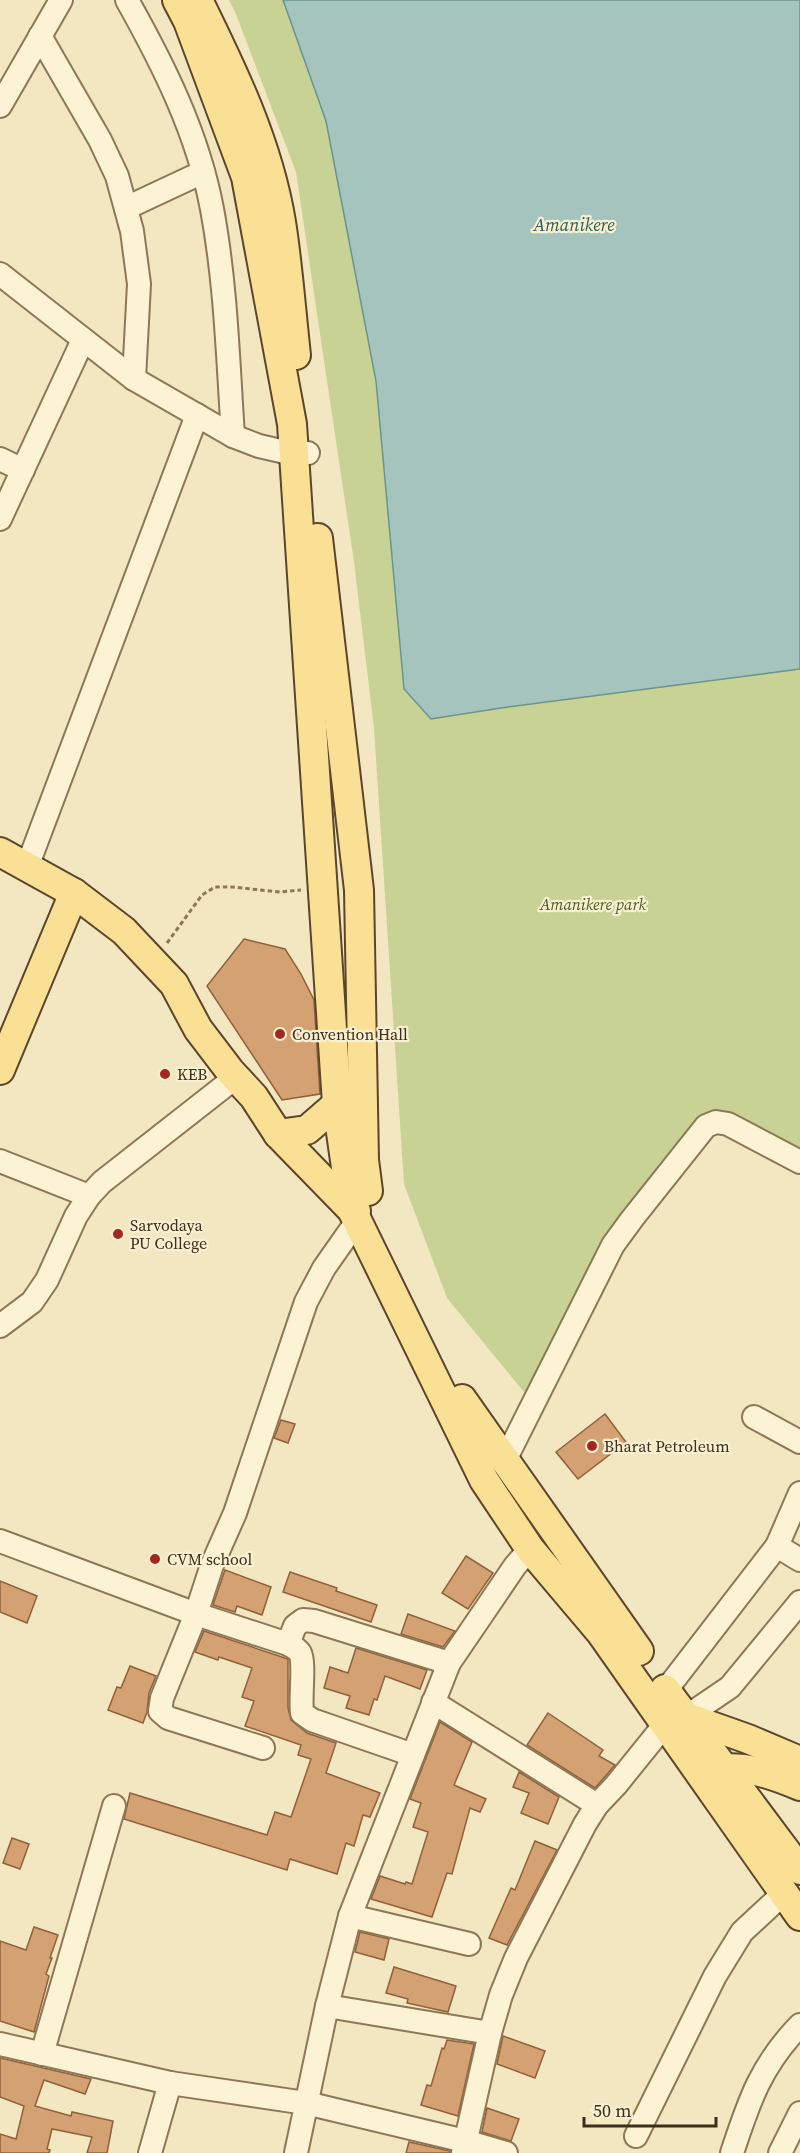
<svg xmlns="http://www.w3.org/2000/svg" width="800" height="2153" viewBox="0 0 800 2153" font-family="'Source Serif 4',serif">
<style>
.green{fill:#c7d294}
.water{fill:#a4c4bd;stroke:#6a948c;stroke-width:1.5}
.building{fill:#d4a173;stroke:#90613a;stroke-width:1.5}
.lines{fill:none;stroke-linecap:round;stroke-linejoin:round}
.minor-casing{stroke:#8e7756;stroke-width:26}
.major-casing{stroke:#5b452b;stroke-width:32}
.path{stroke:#8e7756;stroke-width:3;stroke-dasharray:4.5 3;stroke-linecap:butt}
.minor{stroke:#fcf3d5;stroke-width:22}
.major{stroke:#f9e095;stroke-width:28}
.poi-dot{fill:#a32720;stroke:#f9f0d2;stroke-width:2}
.labels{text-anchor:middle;stroke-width:4.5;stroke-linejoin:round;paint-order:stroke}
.park-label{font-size:16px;font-style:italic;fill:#495b21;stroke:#f9f0d2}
.poi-label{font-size:16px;fill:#3c2e1c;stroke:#f9f0d2;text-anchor:start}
.water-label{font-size:18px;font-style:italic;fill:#2a5d5d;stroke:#f9f0d2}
</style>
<rect width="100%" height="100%" fill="#f2e7c1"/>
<!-- green -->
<polygon class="green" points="229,0 283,0 326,121 376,381 404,689 431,719 501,708 800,669 800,1165 715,1120 652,1175 542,1414 447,1298 404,1184 374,728 354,562 296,172 236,14"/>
<!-- water -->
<polygon class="water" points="283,0 800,0 800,669 501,708 431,719 404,689 376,381 326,121"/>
<!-- building -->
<g class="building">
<polygon points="244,939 285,949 301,974 314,1000 320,1094 282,1100 207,986"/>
<polygon points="605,1414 626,1442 578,1479 556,1452"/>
<polygon points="281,1420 295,1424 288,1443 274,1438"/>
<polygon points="466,1556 493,1573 468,1609 442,1593"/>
<polygon points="225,1570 271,1587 262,1615 237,1606 235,1612 213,1605"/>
<polygon points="290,1572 337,1588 336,1591 377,1605 371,1622 283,1592"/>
<polygon points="0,1581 37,1596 27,1623 0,1612"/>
<polygon points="408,1614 455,1631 443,1647 401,1634"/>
<polygon points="204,1631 288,1659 288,1708 291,1720 307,1733 336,1743 326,1773 380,1793 370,1817 363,1815 354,1846 346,1843 337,1874 290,1859 287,1870 124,1819 130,1793 267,1835 275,1812 291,1817 311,1759 298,1755 301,1745 245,1726 254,1701 242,1697 252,1668 219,1657 218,1660 195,1652"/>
<polygon points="356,1648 427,1670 420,1689 385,1676 377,1700 374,1699 369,1715 346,1708 350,1696 324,1688 330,1667 348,1673"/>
<polygon points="130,1666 156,1676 149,1693 147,1712 143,1723 108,1710 117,1687 121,1688"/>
<polygon points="548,1713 603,1750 599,1756 615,1765 595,1788 527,1745"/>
<polygon points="440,1722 472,1742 454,1785 486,1799 480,1812 470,1808 452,1874 447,1873 432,1917 371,1899 380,1876 405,1884 406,1882 412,1884 428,1832 413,1827 421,1803 410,1799"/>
<polygon points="519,1772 559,1797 548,1824 521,1813 529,1793 513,1787"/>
<polygon points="12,1838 29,1844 20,1869 3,1863"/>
<polygon points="535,1841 557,1850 507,1945 489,1938 511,1888 515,1890"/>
<polygon points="34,1927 58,1935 50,1958 52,1958 46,1974 49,1976 34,2032 0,2021 0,1941 26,1950"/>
<polygon points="360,1932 389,1939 384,1960 355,1952"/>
<polygon points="394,1967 456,1986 448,2012 407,2003 408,1999 386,1993"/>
<polygon points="503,2036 545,2051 535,2078 497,2064"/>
<polygon points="447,2040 474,2044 458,2116 421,2105 427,2085 431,2086 442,2048 444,2049"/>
<polygon points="0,2058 91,2079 85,2094 44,2080 35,2106 71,2116 72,2112 113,2121 107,2153 87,2153 92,2137 52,2129 47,2149 50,2150 49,2153 0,2153 0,2134 16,2139 24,2106 0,2097"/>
<polygon points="487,2108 519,2119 511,2141 482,2132"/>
<polygon points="409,2142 450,2151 450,2153 406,2153"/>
</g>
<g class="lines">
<defs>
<g id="minor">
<path d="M127,0c37,66 71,134 85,209 14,75 16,152 21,227"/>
<polyline points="40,36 100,140 117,176 132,231 139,284 134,379"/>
<polyline points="0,106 61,0"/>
<polyline points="126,208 203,172"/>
<polyline points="0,274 134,379 233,436 259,446 294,454 308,453"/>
<polyline points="0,459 23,470"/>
<polyline points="0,519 83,340"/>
<polyline points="27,867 197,415"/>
<polyline points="0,1161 89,1196"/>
<polyline points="0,1326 32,1302 47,1280 76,1216 89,1196 102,1182 236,1077"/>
<polyline points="754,1417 800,1442"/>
<polyline points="504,1462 613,1245 632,1219 706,1126 716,1122 728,1124 800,1162"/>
<polyline points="0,1541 196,1614 212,1565 235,1513 306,1302 324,1268 357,1221"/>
<polyline points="777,1546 800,1493"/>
<polyline points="288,1644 295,1626 303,1620 314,1621 449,1663"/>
<polyline points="666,1690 777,1546 800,1560"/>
<polyline points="433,1702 597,1805"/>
<polyline points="686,1717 730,1687 800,1602"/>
<path d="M263,1748l-95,-30 -8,-7 2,-13 34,-84 92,30c5,3 9,4 12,9 5,9 0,46 2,60l10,7 101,35"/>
<polyline points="350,1916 469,1944"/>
<polyline points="327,2006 490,2033"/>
<polyline points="0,2044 170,2083 306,2103 465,2141 506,2153"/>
<polyline points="42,2054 114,1806"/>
<polyline points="636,2136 715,1976 742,1932 784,1893"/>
<polyline points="150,2153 170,2083"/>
<polyline points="296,2153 327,2006 350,1916 449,1663 515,1566 530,1549"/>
<polyline points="463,2153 490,2033 501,1995 516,1958 585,1824 597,1805 616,1785 666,1723"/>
<path d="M732,2153c17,-52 29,-88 68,-128"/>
<polyline points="780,2153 800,2113"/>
</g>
<g id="major">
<polyline points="177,0 188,21 246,177 292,424 337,1104 352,1210 484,1480 530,1549 601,1633 800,1916"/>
<path d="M198,0c35,71 70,143 83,222 7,44 10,89 15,133"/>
<polyline points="318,538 359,890 364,1160 368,1191"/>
<polyline points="0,852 74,893 124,931 174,984 198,1029 230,1071 254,1097 278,1134 352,1210 356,1211"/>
<polyline points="0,1070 74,893"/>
<polyline points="278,1134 307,1130 337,1104"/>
<polyline points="462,1399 639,1651"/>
<polyline points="665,1689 800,1870"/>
<polyline points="682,1718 686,1717 748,1739 800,1761"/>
<path d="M712,1770c31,-6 60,4 88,16"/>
</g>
</defs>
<!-- minor casing -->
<use href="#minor" class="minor-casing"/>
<!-- major casing -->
<use href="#major" class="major-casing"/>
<!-- path -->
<polyline class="path" points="167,943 202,895 215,887 232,887 280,892 301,890"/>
<!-- minor -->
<use href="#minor" class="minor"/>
<!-- major -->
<use href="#major" class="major"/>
</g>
<!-- markers -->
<g class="poi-dot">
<circle cx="280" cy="1034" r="6"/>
<circle cx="165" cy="1074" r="6"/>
<circle cx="118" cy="1234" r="6"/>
<circle cx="592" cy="1446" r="6"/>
<circle cx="155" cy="1559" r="6"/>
</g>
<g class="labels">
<!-- park labels -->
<g class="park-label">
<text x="593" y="910">Amanikere park</text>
</g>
<!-- poi labels -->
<g class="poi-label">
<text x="292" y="1040">Convention Hall</text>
<text x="177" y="1080">KEB</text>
<text x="130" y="1231">Sarvodaya<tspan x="130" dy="18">PU College</tspan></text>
<text x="604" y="1452">Bharat Petroleum</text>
<text x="167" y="1565">CVM school</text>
</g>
<!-- water labels -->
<g class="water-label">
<text x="574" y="231">Amanikere</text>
</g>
</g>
<!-- scale -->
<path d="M584 2117v9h132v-9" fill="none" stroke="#3c2e1c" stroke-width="3"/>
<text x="593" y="2117" font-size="18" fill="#3c2e1c" stroke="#f9f0d2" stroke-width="4.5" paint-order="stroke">50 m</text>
</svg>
